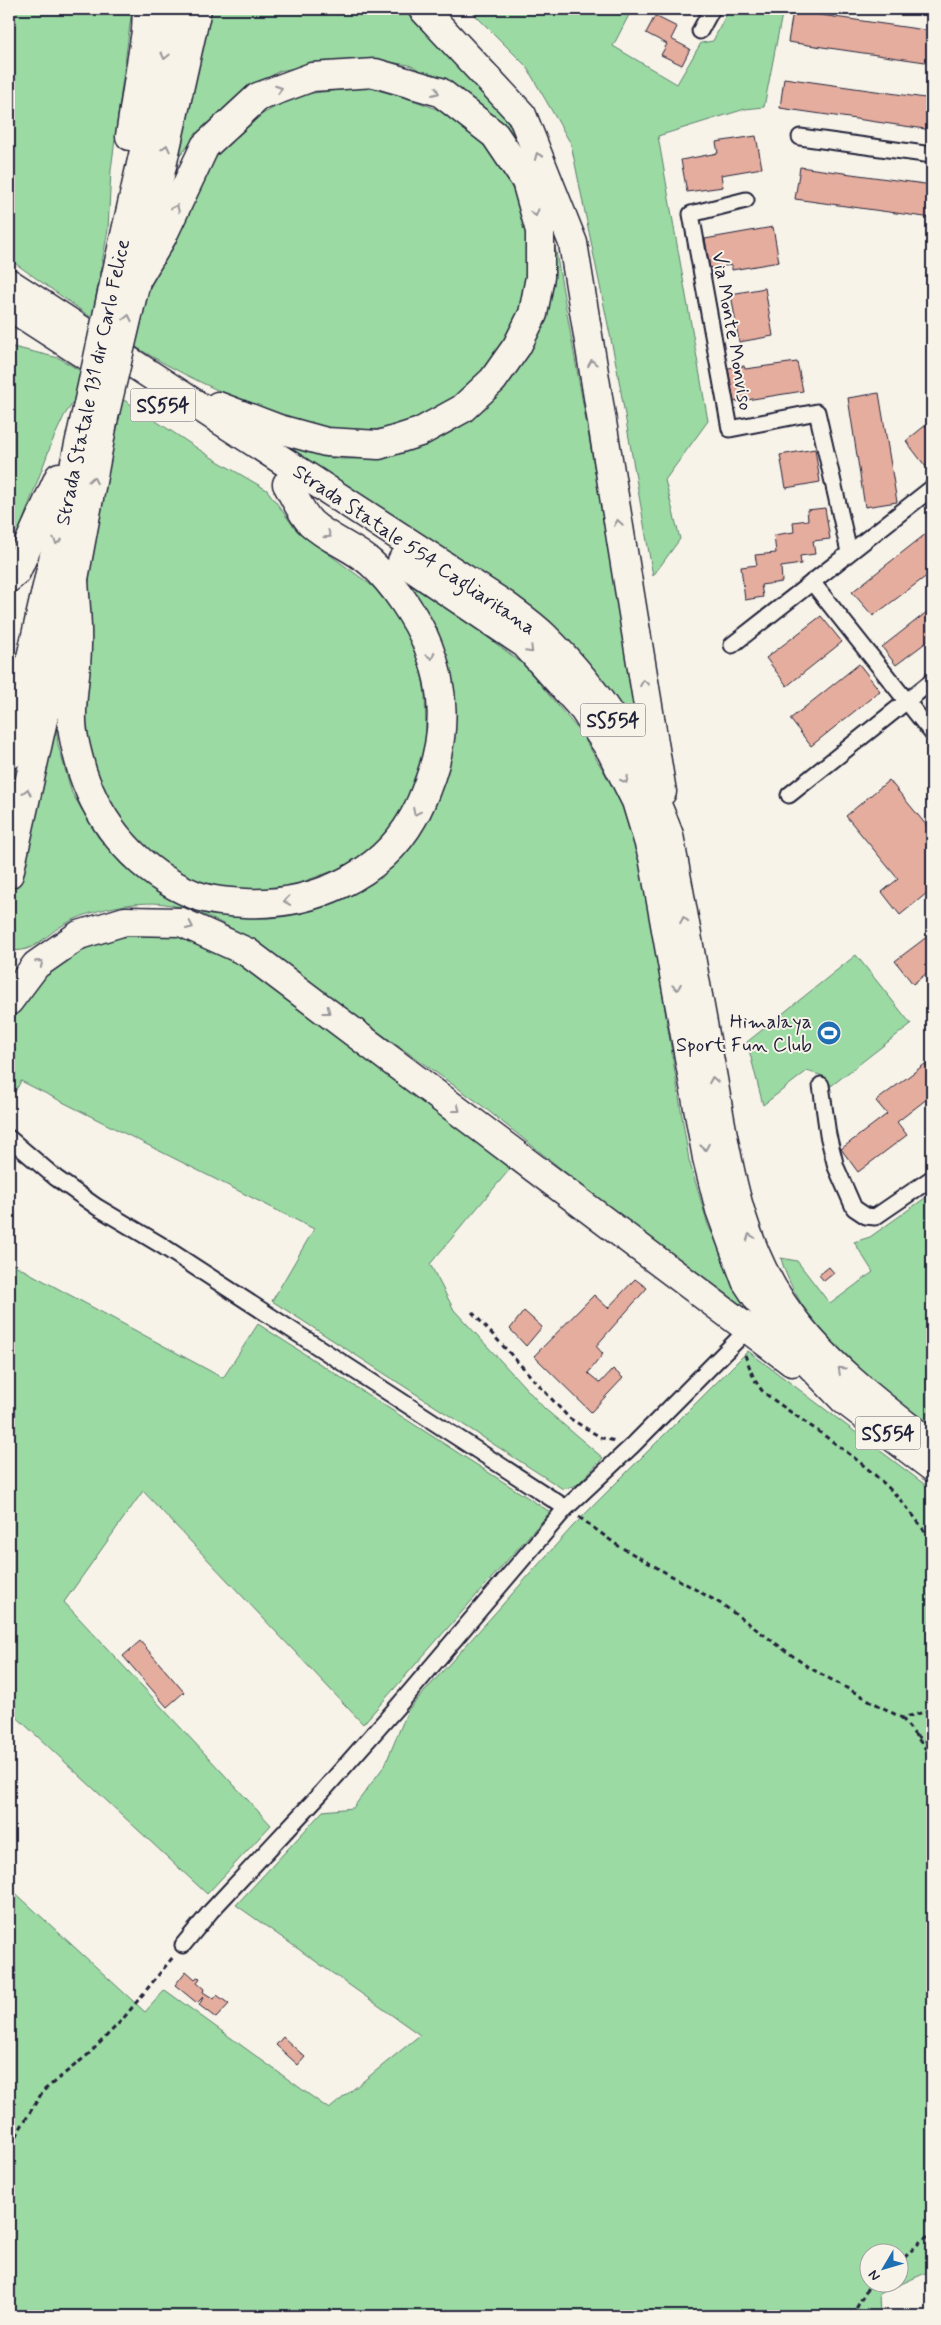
<svg xmlns="http://www.w3.org/2000/svg" width="941" height="2325" viewBox="0 0 941 2325" font-family="Mynerve,sans-serif">
<style>
.green{fill:#9bdaa3;stroke:#5e7e6f;fill-rule:evenodd}
.building{fill:#e5ad9e;stroke:#22223b}
.lines{fill:none;stroke-linecap:round;stroke-linejoin:round}
.street-casing{stroke:#22223b;stroke-width:19}
.highway-casing{stroke:#22223b;stroke-width:31}
.path{stroke:#22223b;stroke-width:3;stroke-dasharray:5 4;stroke-linecap:butt}
.street{stroke:#f7f3e8;stroke-width:15}
.highway{stroke:#f7f3e8;stroke-width:28}
.highway-bridge-casing{stroke:#22223b;stroke-width:31;stroke-linecap:butt}
.highway-bridge{stroke:#f7f3e8;stroke-width:28}
.oneway{stroke:#97959a}
.labels{text-anchor:middle;stroke-width:4;stroke-linejoin:round;paint-order:stroke}
.shield{fill:#f7f3e8;stroke:#62616f;stroke-width:1}
.shield-label{font-size:19px;font-weight:bold;fill:#22223b}
.street-label{font-size:20px;fill:#22223b;stroke:#f7f3e8}
.poi-label{font-size:20px;fill:#22223b;stroke:#f7f3e8;text-anchor:end}
</style>
<rect width="100%" height="100%" fill="#f7f3e8"/>
<filter id="ink" filterUnits="userSpaceOnUse"><feTurbulence type="fractalNoise" baseFrequency=".02" numOctaves="2"/><feDisplacementMap in="SourceGraphic" scale="10" xChannelSelector="R" yChannelSelector="G"/><feConvolveMatrix kernelMatrix="1 2 1 2 8 2 1 2 1" color-interpolation-filters="sRGB"/></filter>
<g filter="url(#ink)">
<!-- green -->
<g class="green">
<polygon points="9,9 132,9 111,170 108,230 92,318 9,259"/>
<polygon points="207,9 402,9 503,113 521,147 459,89 409,65 370,59 327,62 279,71 233,101 198,133 172,166"/>
<polygon points="469,9 632,9 613,46 677,84 701,43 713,41 729,9 783,9 764,107 745,109 658,136 708,421 665,480 680,539 653,576 617,369 571,144 526,66"/>
<path d="M366,87c33,9 69,17 97,37 15,10 27,30 37,44 61,88 19,199 -70,247 -29,15 -86,20 -118,14 -13,-3 -27,-11 -40,-16 -48,-19 -95,-40 -139,-68l7,-42 60,-121 21,-33 26,-26 49,-28z"/>
<path d="M555,246l87,490 -59,-77 -306,-217c19,5 47,17 66,17 77,1 144,-35 182,-102 5,-8 11,-17 15,-26 10,-28 13,-56 15,-85z"/>
<polygon points="9,346 59,358 82,372 78,395 64,416 52,442 16,539 9,550"/>
<polygon points="121,398 209,456 267,490 297,531 375,588 397,614 418,654 425,693 426,734 422,765 409,799 393,824 371,848 344,867 288,887 241,891 198,883 161,866 121,834 86,753 83,636 86,573"/>
<path d="M397,577l65,41 60,45 59,70 39,66 21,61 48,300 19,65 37,75 -8,9 -261,-208 -240,-170c-22,-13 -46,-23 -71,-27 -28,-4 -76,6 -100,20 -21,11 -30,30 -56,26v-50l41,-194 4,-1 4,40 14,48 26,44 25,29 36,24 105,23 63,-9 26,-11 96,-163z"/>
<polygon points="125,926 208,940 386,1071 510,1169 430,1264 454,1310 545,1409 603,1458 577,1485 563,1489 272,1301 314,1229 21,1081 9,1102 9,1010 47,963"/>
<polygon points="856,955 911,1024 831,1086 823,1076 807,1071 763,1105 747,1042"/>
<path d="M932,1193v239c-28,-24 -63,-48 -89,-74 -23,-23 -55,-69 -62,-100l16,3 33,43 43,-32 -19,-30 16,-5z"/>
<polygon points="9,1262 223,1378 258,1324 550,1512 363,1724 143,1491 64,1602 271,1825 207,1894 9,1710"/>
<path d="M748,1351l184,139v780l-53,24 1,22h-871v-429l136,125 20,-22 164,119 91,-74 -184,-130 87,-94 30,-3 32,-43 23,-55 165,-184zM868,2252h30v30h-30z"/>
</g>
<!-- building -->
<g class="building">
<polygon points="793,11 932,31 932,63 788,42"/>
<polygon points="655,16 677,27 671,39 690,49 682,65 661,55 667,44 646,33"/>
<polygon points="784,78 932,99 932,130 780,108"/>
<polygon points="756,136 762,168 721,175 723,187 687,192 681,160 718,153 716,142"/>
<polygon points="800,167 932,185 932,218 795,199"/>
<polygon points="773,227 779,262 732,270 732,265 710,268 705,239"/>
<polygon points="765,288 773,336 739,342 731,294"/>
<polygon points="797,362 803,391 734,402 728,368 744,366 745,369"/>
<polygon points="879,393 897,502 865,507 848,398"/>
<polygon points="932,420 932,462 926,467 906,441"/>
<polygon points="815,449 820,482 786,488 780,455"/>
<polygon points="825,508 830,539 813,541 815,554 800,556 801,564 781,567 782,582 761,585 763,597 745,600 741,567 757,565 755,555 776,553 774,535 794,532 793,522 808,520 807,510"/>
<polygon points="932,529 932,572 873,616 852,592"/>
<polygon points="932,608 932,638 896,665 882,647"/>
<polygon points="821,616 842,642 787,686 766,658"/>
<polygon points="859,664 880,691 811,746 790,719"/>
<polygon points="889,780 932,832 932,889 900,915 882,892 898,879 846,816"/>
<polygon points="932,933 932,969 913,984 895,961"/>
<polygon points="925,1064 932,1073 932,1095 897,1122 907,1135 858,1172 841,1149 887,1114 876,1101"/>
<polygon points="829,1267 834,1273 824,1281 819,1275"/>
<polygon points="635,1279 647,1288 596,1346 603,1354 588,1373 600,1383 613,1369 623,1378 591,1412 534,1356 594,1295 608,1308"/>
<polygon points="524,1311 542,1327 526,1346 510,1329"/>
<polygon points="140,1641 184,1692 167,1707 123,1656"/>
<polygon points="186,1971 195,1979 197,1977 200,1978 197,1983 204,1989 203,1992 214,1999 217,1995 229,2004 216,2018 199,2005 204,1996 197,2003 175,1985"/>
<polygon points="283,2037 305,2057 298,2065 276,2045"/>
</g>
<g class="lines">
<defs>
<g id="street">
<polyline points="700,31 712,9"/>
<polyline points="800,137 932,155"/>
<polyline points="746,200 691,214 730,429 817,412 849,552"/>
<polyline points="812,582 932,733"/>
<polyline points="732,645 932,488"/>
<polyline points="789,795 932,681"/>
<polyline points="821,1085 828,1135 836,1167 854,1208 866,1216 875,1217 932,1178"/>
<polyline points="9,1138 56,1178 97,1207 161,1245 566,1508"/>
<polyline points="183,1945 211,1911 322,1792 398,1706 566,1508 633,1445 747,1330"/>
</g>
<g id="highway">
<polyline points="423,9 522,115 573,243 662,792"/>
<polyline points="130,136 146,31 147,9"/>
<polyline points="143,251 197,9"/>
<polyline points="136,281 162,237 205,146 258,97 312,77 375,73 440,92 495,135 526,181 540,231 540,277 533,314 517,346 493,380 462,409 420,432 379,445 326,442 279,429 218,406"/>
<path d="M9,283l496,322c13,10 27,19 39,31 61,60 95,119 125,199 14,76 27,151 41,227 15,82 24,170 72,241 39,58 96,101 150,142"/>
<polyline points="114,284 176,9"/>
<polyline points="9,306 85,355"/>
<polyline points="402,561 525,644 584,710 611,751 636,801 653,857 707,1158 720,1210 746,1281 783,1337 844,1400 932,1467"/>
<polyline points="9,578 16,572 59,477"/>
<path d="M74,579c1,22 4,44 3,66 0,26 -6,51 -5,76 0,16 6,35 10,50 18,55 58,102 113,124 16,6 33,7 50,8 66,3 135,-26 168,-85 8,-13 13,-28 18,-42 15,-43 14,-88 -3,-130 -11,-28 -35,-63 -57,-83 -18,-16 -43,-24 -60,-40 -10,-10 -17,-27 -24,-39"/>
<polyline points="9,755 87,409"/>
<polyline points="9,874 74,579 104,417"/>
<polyline points="9,1001 36,965 79,935 125,921 181,922 247,952 792,1362"/>
</g>
</defs>
<!-- street casing -->
<use href="#street" class="street-casing"/>
<!-- highway casing -->
<use href="#highway" class="highway-casing"/>
<!-- path -->
<g class="path">
<polyline points="472,1312 569,1418 602,1438 616,1441"/>
<path d="M745,1355l9,24 9,13c60,45 132,84 169,152"/>
<polyline points="579,1517 617,1545 723,1605 808,1667 902,1718 932,1710"/>
<polyline points="902,1718 932,1757"/>
<polyline points="916,1736 932,1743"/>
<polyline points="9,2153 21,2127 43,2091 90,2053 122,2020 173,1957"/>
<polyline points="898,2264 922,2240 932,2234"/>
<polyline points="852,2316 871,2282"/>
</g>
<!-- street -->
<use href="#street" class="street"/>
<!-- highway -->
<use href="#highway" class="highway"/>
<defs>
<g id="highway-bridge">
<polyline points="87,409 114,284"/>
<polyline points="104,417 136,281"/>
</g>
</defs>
<!-- highway-bridge casing -->
<use href="#highway-bridge" class="highway-bridge-casing"/>
<!-- highway-bridge -->
<use href="#highway-bridge" class="highway-bridge"/>
</g>
<!-- one-way arrows -->
<defs><path id="oneway-chevron" d="M-2-3.5L2.5 0L-2 3.5" fill="none" stroke-width="1.6" stroke-linecap="round" stroke-linejoin="round" transform="scale(1.25)"/></defs>
<g class="oneway">
<use href="#oneway-chevron" transform="translate(165 56) rotate(103)"/>
<use href="#oneway-chevron" transform="translate(279 89) rotate(-20)"/>
<use href="#oneway-chevron" transform="translate(436 92) rotate(23)"/>
<use href="#oneway-chevron" transform="translate(166 148) rotate(-77)"/>
<use href="#oneway-chevron" transform="translate(538 156) rotate(-112)"/>
<use href="#oneway-chevron" transform="translate(176 208) rotate(-65)"/>
<use href="#oneway-chevron" transform="translate(535 213) rotate(74)"/>
<use href="#oneway-chevron" transform="translate(128 318) rotate(-77)"/>
<use href="#oneway-chevron" transform="translate(592 363) rotate(-99)"/>
<use href="#oneway-chevron" transform="translate(93 480) rotate(-80)"/>
<use href="#oneway-chevron" transform="translate(618 523) rotate(-99)"/>
<use href="#oneway-chevron" transform="translate(328 535) rotate(34)"/>
<use href="#oneway-chevron" transform="translate(57 541) rotate(103)"/>
<use href="#oneway-chevron" transform="translate(530 650) rotate(45)"/>
<use href="#oneway-chevron" transform="translate(431 656) rotate(73)"/>
<use href="#oneway-chevron" transform="translate(644 683) rotate(-99)"/>
<use href="#oneway-chevron" transform="translate(625 780) rotate(63)"/>
<use href="#oneway-chevron" transform="translate(27 792) rotate(-77)"/>
<use href="#oneway-chevron" transform="translate(416 812) rotate(116)"/>
<use href="#oneway-chevron" transform="translate(287 901) rotate(171)"/>
<use href="#oneway-chevron" transform="translate(684 920) rotate(-100)"/>
<use href="#oneway-chevron" transform="translate(190 926) rotate(25)"/>
<use href="#oneway-chevron" transform="translate(40 963) rotate(-39)"/>
<use href="#oneway-chevron" transform="translate(677 987) rotate(80)"/>
<use href="#oneway-chevron" transform="translate(327 1011) rotate(37)"/>
<use href="#oneway-chevron" transform="translate(713 1080) rotate(-100)"/>
<use href="#oneway-chevron" transform="translate(457 1109) rotate(37)"/>
<use href="#oneway-chevron" transform="translate(705 1147) rotate(80)"/>
<use href="#oneway-chevron" transform="translate(750 1237) rotate(-111)"/>
<use href="#oneway-chevron" transform="translate(841 1370) rotate(-137)"/>
</g>
</g>
<!-- icons -->
<defs>
<symbol id="stadium-disc" viewBox="-11 -11 22 22"><circle r="9.5" fill="#1f6fb2" stroke="#f7f3e8"/><path d="M0-5a6.5 5 0 1 0 0 10a6.5 5 0 1 0 0-10ZM-3.5-1.8h7v3.6h-7Z" fill="#fff"/></symbol>
</defs>
<g fill-rule="evenodd">
<use href="#stadium-disc" x="815" y="1019" width="28" height="28"/>
</g>
<g class="labels">
<!-- shield labels -->
<g class="shield">
<rect x="130.5" y="388.5" width="65" height="33" rx="4"/>
<rect x="580.5" y="703.5" width="65" height="33" rx="4"/>
<rect x="855.5" y="1416.5" width="65" height="33" rx="4"/>
</g>
<g class="shield-label">
<text x="163" y="412">SS554</text>
<text x="613" y="727">SS554</text>
<text x="888" y="1440">SS554</text>
</g>
<!-- street labels -->
<g class="street-label">
<text transform="translate(733 331) rotate(80)" y="7">Via Monte Monviso</text>
<text transform="translate(92 382) rotate(-78)" y="7">Strada Statale 131 dir Carlo Felice</text>
<text transform="translate(415 549) rotate(34)" y="7">Strada Statale 554 Cagliaritana</text>
</g>
<!-- poi labels -->
<g class="poi-label">
<text x="812" y="1028">Himalaya<tspan x="812" dy="23">Sport Fun Club</tspan></text>
</g>
</g>
<!-- margin -->
<rect width="941" height="2325" fill="none" stroke="#f7f3e8" stroke-width="30"/>
<rect x="15" y="15" width="911" height="2295" fill="none" stroke="#22223b" stroke-width="2" filter="url(#ink)"/>
<!-- north arrow -->
<g transform="translate(884 2268) rotate(232)"><circle r="24" fill="#f7f3e8" stroke="#a29fa3"/>
<path d="M0-4L9 19L0 12L-9 19Z" fill="#1f6fb2"/>
<text y="-8" font-size="14" font-weight="bold" text-anchor="middle" fill="#22223b">N</text>
</g>
</svg>
